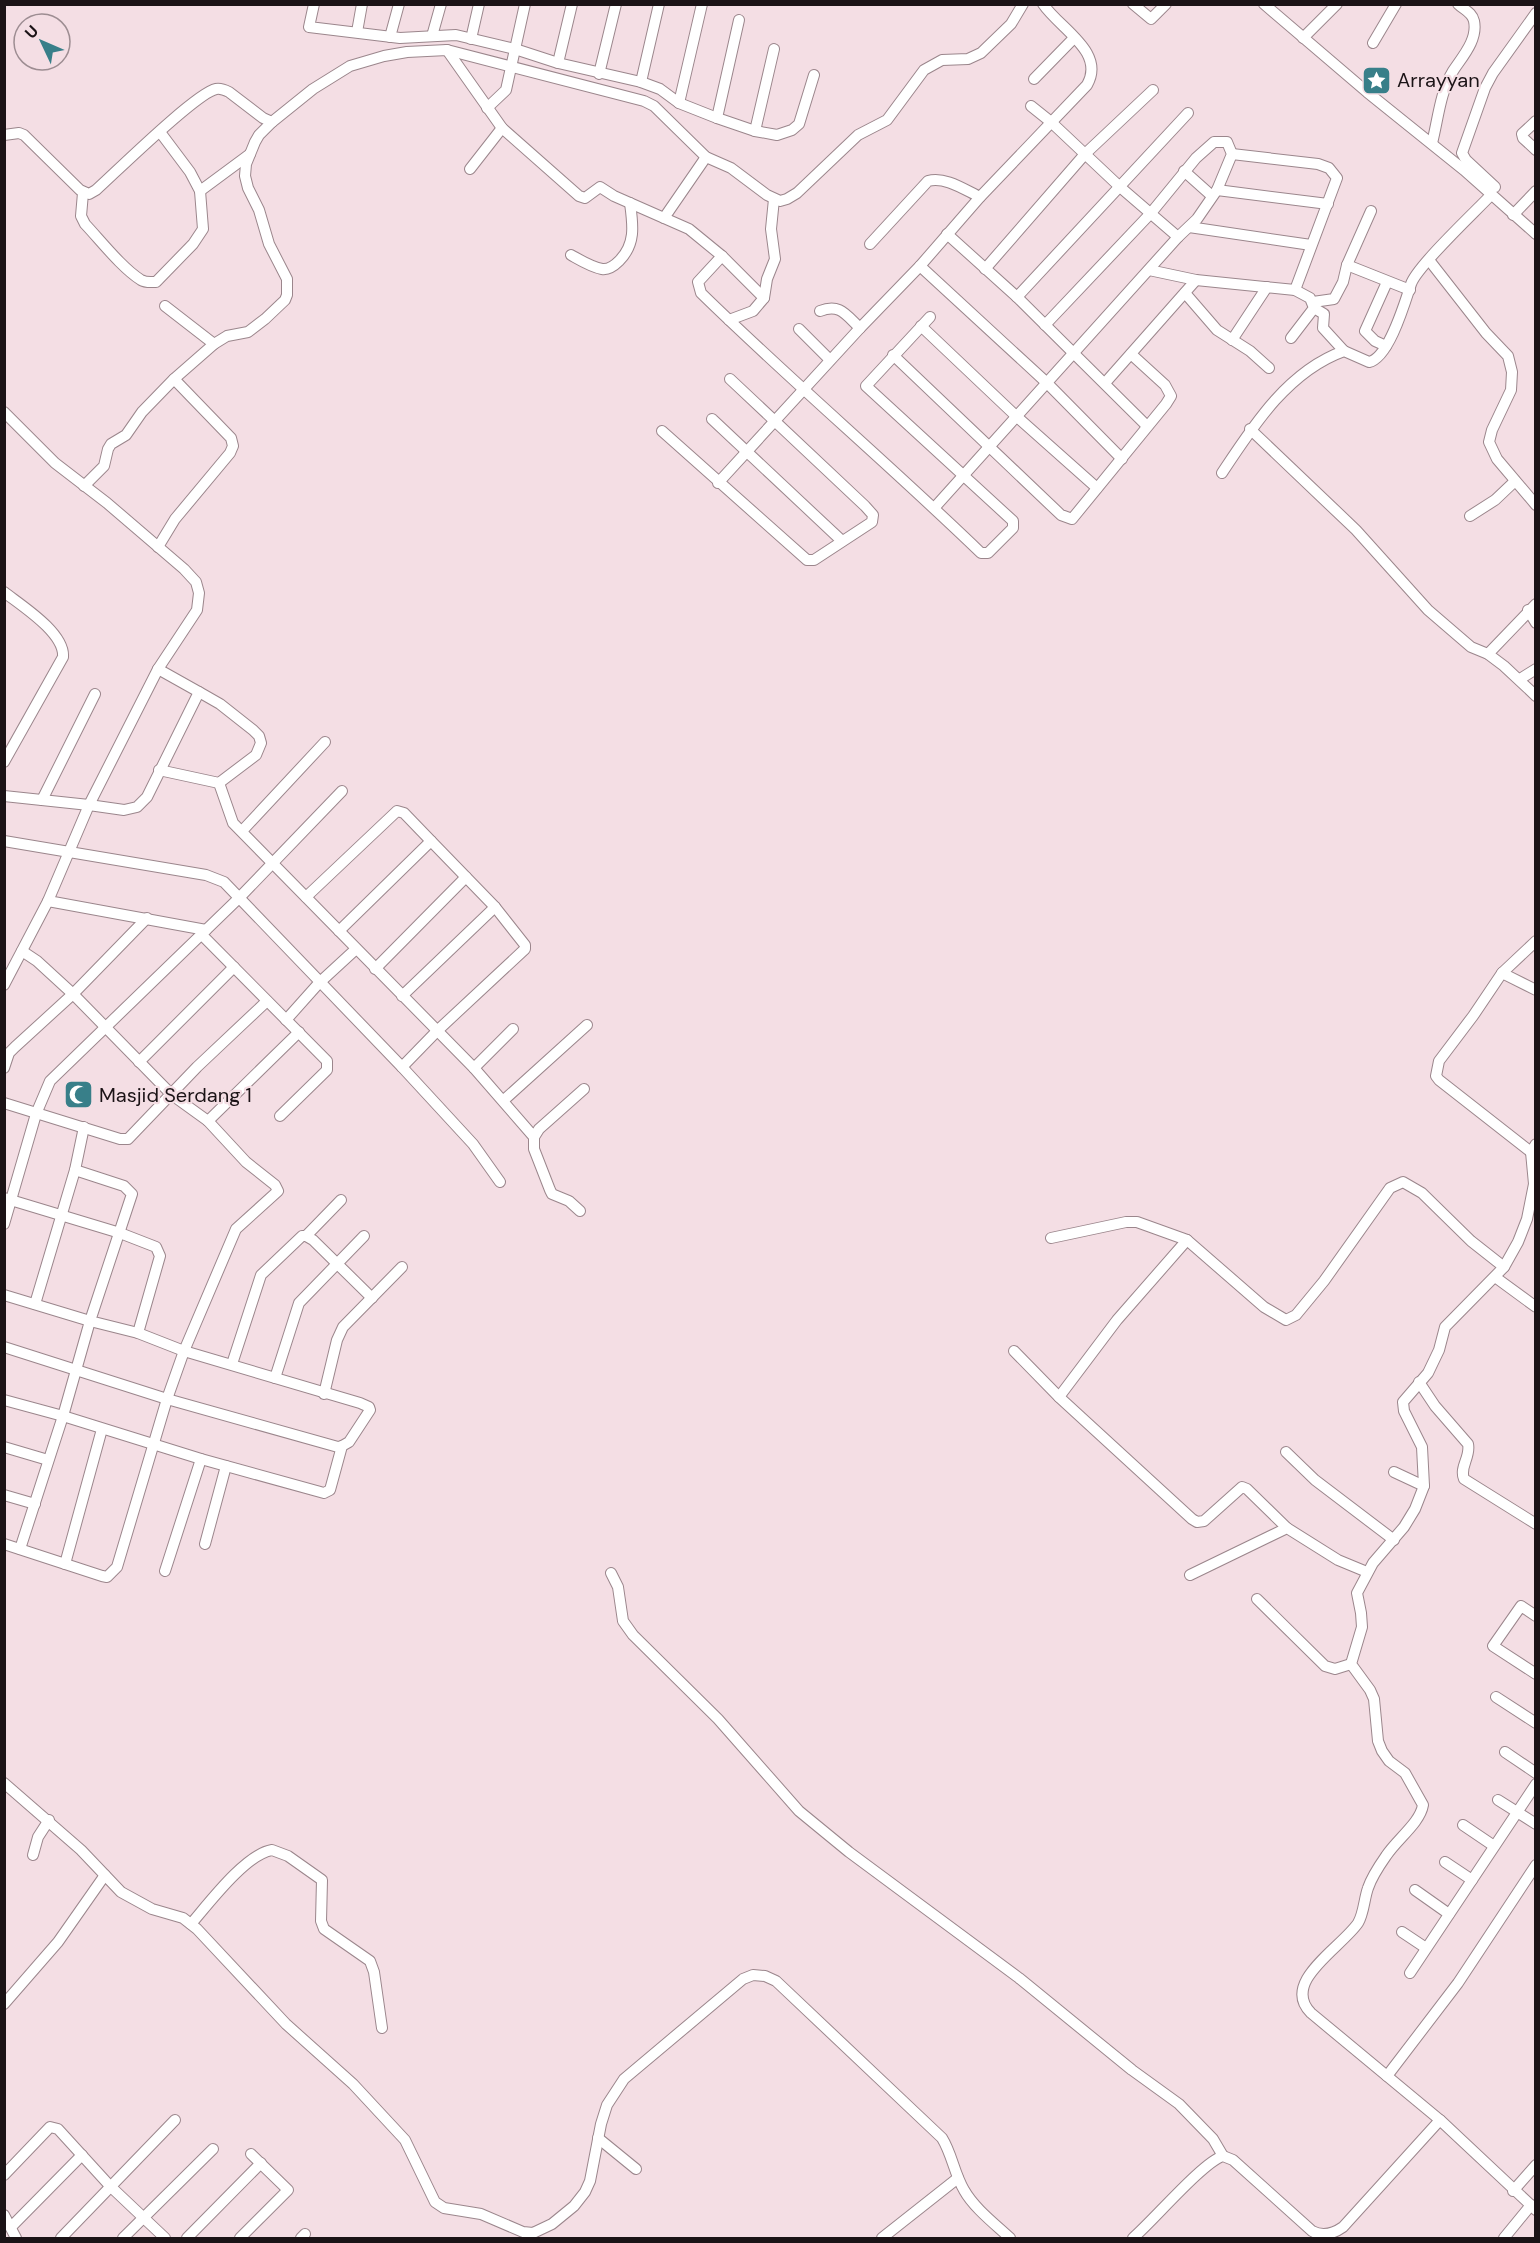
<svg xmlns="http://www.w3.org/2000/svg" width="1540" height="2243" viewBox="0 0 1540 2243" font-family="'DM Sans',sans-serif">
<style>
.lines{fill:none;stroke-linecap:round;stroke-linejoin:round}
.minor-casing{stroke:#9b868c;stroke-width:12}
.minor{stroke:#fff;stroke-width:10}
.labels{text-anchor:middle;stroke-width:4.5;stroke-linejoin:round;paint-order:stroke}
.poi-label{font-size:20px;fill:#1b1316;stroke:#f4dee4;text-anchor:start}
</style>
<rect width="100%" height="100%" fill="#f4dee4"/>
<g class="lines">
<defs>
<g id="minor">
<polyline points="314,4 309,27 400,38 456,35 515,49 558,63 641,82 660,89 679,103 717,118 755,131 777,135 792,130 799,124 814,75"/>
<polyline points="1133,4 1151,19 1166,4"/>
<polyline points="1264,4 1367,92 1464,170 1536,234"/>
<polyline points="357,32 362,4"/>
<polyline points="432,36 441,4"/>
<polyline points="390,37 399,4"/>
<polyline points="1303,38 1337,4"/>
<polyline points="471,39 479,4"/>
<polyline points="1373,43 1396,4"/>
<polyline points="447,50 502,128 579,196 585,198 600,187 614,196 664,218"/>
<polyline points="558,63 572,4"/>
<polyline points="599,74 616,4"/>
<polyline points="1034,79 1074,38"/>
<polyline points="641,82 659,4"/>
<polyline points="679,103 702,4"/>
<polyline points="1031,106 1051,122 1120,187 1178,237"/>
<polyline points="487,108 506,90 525,4"/>
<polyline points="717,118 739,20"/>
<polyline points="1536,121 1522,134 1523,138 1536,150"/>
<polyline points="755,131 774,49"/>
<polyline points="160,132 190,172 200,191 250,154"/>
<path d="M4,135l15,-2 5,2 56,55 9,4 7,-4c20,-18 100,-97 120,-101 5,-1 9,1 13,3l34,26 9,4 41,-33 37,-23 34,-10 23,-4 40,-2 197,51 10,5 52,51 25,11 36,27 13,6 7,-2 10,-6 61,-58 29,-15 37,-50 18,-10 26,-1 13,-6 30,-29 12,-20"/>
<path d="M1432,143c6,-23 8,-51 21,-72 9,-14 25,-31 21,-50 -2,-9 -10,-11 -16,-17"/>
<polyline points="1232,154 1318,164 1329,168 1337,178 1295,290"/>
<polyline points="706,157 664,218 689,229 722,256 764,298"/>
<polyline points="470,169 502,128"/>
<polyline points="1184,171 1212,196"/>
<polyline points="1495,187 1466,160 1462,153 1485,88 1493,73 1536,13"/>
<polyline points="1217,190 1328,204"/>
<path d="M83,193l-2,23 4,8c16,17 37,44 56,56 5,3 9,2 15,2l37,-38 10,-15 -3,-38"/>
<polyline points="1371,211 1347,265 1410,290"/>
<polyline points="1513,215 1536,191"/>
<polyline points="1189,227 1311,245"/>
<polyline points="947,234 1017,297 1147,426"/>
<path d="M870,244l58,-63c17,-5 37,9 52,16"/>
<path d="M571,255c9,5 20,12 31,14 7,1 12,-3 17,-8 17,-17 14,-36 11,-58"/>
<path d="M722,256l-24,26 3,11c91,89 188,171 280,260h7l25,-25v-7l-147,-135 64,-69"/>
<polyline points="1429,260 1486,333 1508,356 1512,372 1511,390 1492,430 1489,442 1497,459 1536,505"/>
<polyline points="920,266 1047,383 1122,459"/>
<polyline points="985,269 1085,154 1153,90"/>
<polyline points="1149,270 1196,280 1295,290 1310,298 1314,308 1291,338"/>
<polyline points="1185,293 1217,330 1250,351 1269,368"/>
<polyline points="1017,297 1188,113"/>
<polyline points="1313,302 1334,299 1343,282 1347,265"/>
<polyline points="165,306 214,344"/>
<polyline points="1314,308 1324,314 1323,328 1344,351"/>
<path d="M820,311c20,-8 26,4 40,17"/>
<polyline points="729,320 753,311 764,298 767,279 775,259 771,229 774,199"/>
<polyline points="921,326 1016,416 1097,488"/>
<polyline points="799,329 830,360"/>
<polyline points="1232,340 1267,287"/>
<polyline points="1386,346 1375,341 1365,331 1387,282"/>
<polyline points="893,355 1061,515 1072,519 1166,404 1171,396 1165,385 1131,354"/>
<polyline points="1105,383 1196,280"/>
<polyline points="4,412 55,463 107,503 184,569 196,582 199,593 197,610 158,669 89,805 48,901 4,985"/>
<polyline points="712,419 842,541"/>
<polyline points="1250,429 1356,530 1428,610 1471,647 1488,654 1504,666 1536,696"/>
<polyline points="662,431 807,560 814,560 872,522 873,515 865,506 730,379"/>
<path d="M1222,473c31,-47 66,-102 122,-122l25,11c20,-4 36,-60 42,-78 6,-18 64,-72 80,-89"/>
<path d="M718,483l142,-155 60,-62 60,-69 107,-112c19,-33 -27,-56 -44,-81"/>
<polyline points="84,486 104,466 108,449 111,444 126,435 142,412 174,379 214,344 227,336 248,332 265,319 285,300 287,295 287,279 269,244 259,210 248,188 245,176 246,164 255,142 259,135 272,122"/>
<polyline points="935,507 1178,237 1197,219 1217,190 1232,154 1227,142 1214,142 1196,158 1151,213 1045,325"/>
<polyline points="1470,516 1495,500 1515,481"/>
<polyline points="158,547 175,519 230,453 233,446 231,438 174,379"/>
<path d="M4,592c18,14 61,41 59,65l-59,105"/>
<polyline points="1528,610 1536,623"/>
<polyline points="1488,654 1536,604"/>
<polyline points="1520,679 1536,669"/>
<polyline points="159,770 219,783 256,755 261,743 259,736 253,730 220,704 199,692"/>
<polyline points="219,783 233,823 474,1068 534,1137 539,1129 584,1089"/>
<polyline points="4,796 89,805 124,810 137,807 147,797 199,692 158,669"/>
<polyline points="42,800 95,694"/>
<polyline points="242,831 325,742"/>
<polyline points="4,841 206,875 224,882 402,1067 437,1031 525,949 525,945 495,907 431,841 339,931"/>
<polyline points="306,897 397,811 404,813 431,841"/>
<polyline points="48,901 206,930"/>
<polyline points="202,935 327,1061 327,1070 280,1116"/>
<polyline points="375,969 466,877"/>
<polyline points="1502,973 1536,941"/>
<polyline points="402,996 495,907"/>
<polyline points="286,1020 319,983 356,949"/>
<polyline points="139,1062 234,967"/>
<polyline points="402,1067 473,1144 500,1182"/>
<polyline points="4,1068 9,1053 15,1047 73,994 147,918"/>
<polyline points="474,1068 513,1029"/>
<polyline points="504,1100 587,1025"/>
<polyline points="4,1103 120,1139 128,1139 197,1067 267,1001"/>
<polyline points="208,1121 299,1032"/>
<polyline points="534,1137 534,1149 550,1190 552,1194 569,1201 580,1211"/>
<polyline points="1531,1152 1439,1080 1436,1076 1439,1061 1473,1016 1502,973 1536,990"/>
<polyline points="4,1198 120,1233 156,1247 160,1256 138,1333"/>
<polyline points="4,1224 36,1114 50,1081 239,898 342,791"/>
<polyline points="306,1236 341,1200"/>
<polyline points="1051,1238 1126,1222 1137,1222 1187,1240 1264,1307 1286,1320 1296,1315 1324,1281 1390,1188 1403,1182 1422,1193 1471,1241 1504,1267"/>
<polyline points="1495,1277 1536,1307"/>
<polyline points="4,1295 90,1321 63,1416 20,1549"/>
<polyline points="35,1304 75,1170 84,1127"/>
<polyline points="4,1347 167,1399 338,1447 342,1446"/>
<polyline points="1014,1351 1059,1397 1192,1519 1197,1522 1204,1521 1242,1487 1247,1489 1287,1528"/>
<polyline points="232,1364 261,1275 302,1236 306,1236 313,1240 372,1298"/>
<polyline points="275,1378 299,1303 364,1236"/>
<path d="M1419,1382l16,24 33,38c3,13 -9,23 -4,35l72,45"/>
<polyline points="324,1394 337,1340 343,1327 402,1267"/>
<polyline points="1059,1397 1117,1320 1187,1240"/>
<polyline points="4,1400 63,1416 201,1459 324,1493 330,1490 342,1446 349,1442 370,1410 369,1407 360,1403 184,1351 138,1333 90,1321 132,1194 124,1186 75,1170"/>
<polyline points="4,1447 48,1460"/>
<polyline points="1286,1452 1315,1480 1394,1540"/>
<polyline points="1394,1472 1424,1486"/>
<polyline points="4,1495 35,1504"/>
<polyline points="4,1544 102,1576 107,1577 117,1567 167,1399 184,1351 236,1229 278,1191 275,1185 246,1162 208,1121 172,1095 73,994 37,961 22,951"/>
<polyline points="205,1544 226,1466"/>
<polyline points="65,1564 102,1429"/>
<polyline points="165,1571 201,1459"/>
<polyline points="611,1573 618,1587 623,1621 633,1635 718,1719 799,1811 849,1852 1019,1978 1132,2070 1179,2104 1213,2139 1223,2156"/>
<polyline points="1190,1575 1287,1528 1338,1560 1367,1572"/>
<polyline points="1257,1599 1325,1666 1335,1669 1351,1664"/>
<polyline points="1536,1616 1521,1606 1493,1646 1536,1674"/>
<polyline points="1496,1697 1536,1723"/>
<polyline points="1505,1752 1536,1773"/>
<path d="M4,1783l77,67 40,42 31,17 31,9 14,11 89,95 67,60 52,56 30,62 9,6 37,6 42,18 10,1 19,-9 22,-18 11,-14 5,-11 11,-57 6,-19 17,-26 119,-100 10,-4 12,1 11,5 166,157c10,16 12,35 22,52 10,18 31,34 46,48"/>
<polyline points="1498,1800 1536,1824"/>
<polyline points="1463,1825 1494,1846"/>
<polyline points="33,1855 38,1837 49,1820"/>
<polyline points="1445,1862 1472,1880"/>
<polyline points="1415,1890 1449,1914"/>
<path d="M191,1924c18,-21 55,-70 81,-74l16,6 34,24 -1,41 3,8 46,32 4,11 8,56"/>
<polyline points="1402,1932 1426,1948"/>
<polyline points="1410,1973 1536,1784"/>
<polyline points="4,2004 58,1942 105,1875"/>
<polyline points="1387,2076 1458,1983 1536,1865"/>
<path d="M1440,2120l-129,-107c-31,-31 30,-65 47,-90 6,-10 6,-24 10,-35 4,-12 11,-22 18,-32 11,-17 34,-33 37,-51l-18,-32 -16,-12 -7,-10 -4,-10 -4,-42 -4,-9 -19,-26 11,-37 -1,-14 -4,-20 16,-30 31,-36 11,-18 9,-23 -2,-39 -18,-36 -1,-9 25,-29 11,-23 6,-23 59,-60 14,-25 9,-23 7,-35 -3,-32 5,-8"/>
<polyline points="598,2138 636,2169"/>
<polyline points="4,2175 50,2127 58,2129 110,2186 165,2238"/>
<polyline points="1513,2191 1536,2165"/>
<polyline points="4,2215 16,2238"/>
<polyline points="11,2227 82,2155"/>
<polyline points="61,2238 175,2120"/>
<polyline points="123,2238 213,2149"/>
<polyline points="187,2238 261,2163"/>
<polyline points="240,2238 288,2190 251,2154"/>
<polyline points="301,2238 305,2234"/>
<polyline points="882,2238 958,2178"/>
<path d="M1133,2238c20,-17 70,-76 90,-82l10,4 79,71c11,6 21,3 31,-4l97,-107 96,90"/>
<polyline points="1504,2238 1531,2205"/>
</g>
</defs>
<!-- minor casing -->
<use href="#minor" class="minor-casing"/>
<!-- minor -->
<use href="#minor" class="minor"/>
</g>
<!-- icons -->
<defs>
<symbol id="sight-square" viewBox="-11 -11 22 22"><rect x="-9" y="-9" width="18" height="18" rx="4" fill="#387f89" stroke="#f4dee4"/><path d="M0-6L1.8-2.2L6-1.7L2.9 1.2L3.7 5.4L0 3.3L-3.7 5.4L-2.9 1.2L-6-1.7L-1.8-2.2Z" fill="#fff"/></symbol>
<symbol id="mosque-square" viewBox="-11 -11 22 22"><rect x="-9" y="-9" width="18" height="18" rx="4" fill="#387f89" stroke="#f4dee4"/><path d="M3.5-4.9A6 6 0 1 0 3.5 4.9A5 5 0 1 1 3.5-4.9Z" fill="#fff"/></symbol>
</defs>
<g fill-rule="evenodd">
<use href="#sight-square" x="1360" y="64" width="33" height="33"/>
<use href="#mosque-square" x="62" y="1078" width="33" height="33"/>
</g>
<g class="labels">
<!-- poi labels -->
<g class="poi-label">
<text x="1397" y="87">Arrayyan</text>
<text x="99" y="1102">Masjid Serdang 1</text>
</g>
</g>
<!-- border -->
<rect width="1540" height="2243" fill="none" stroke="#1b1316" stroke-width="12"/>
<!-- north arrow -->
<g transform="translate(42 42) rotate(314)"><circle r="28" fill="#f4dee4" stroke="#9d8d92" stroke-width="1.5"/>
<path d="M0-4.5L10 22L0 15L-10 22Z" fill="#387f89"/>
<text y="-9" font-size="16" font-weight="bold" text-anchor="middle" fill="#1b1316">U</text>
</g>
</svg>
